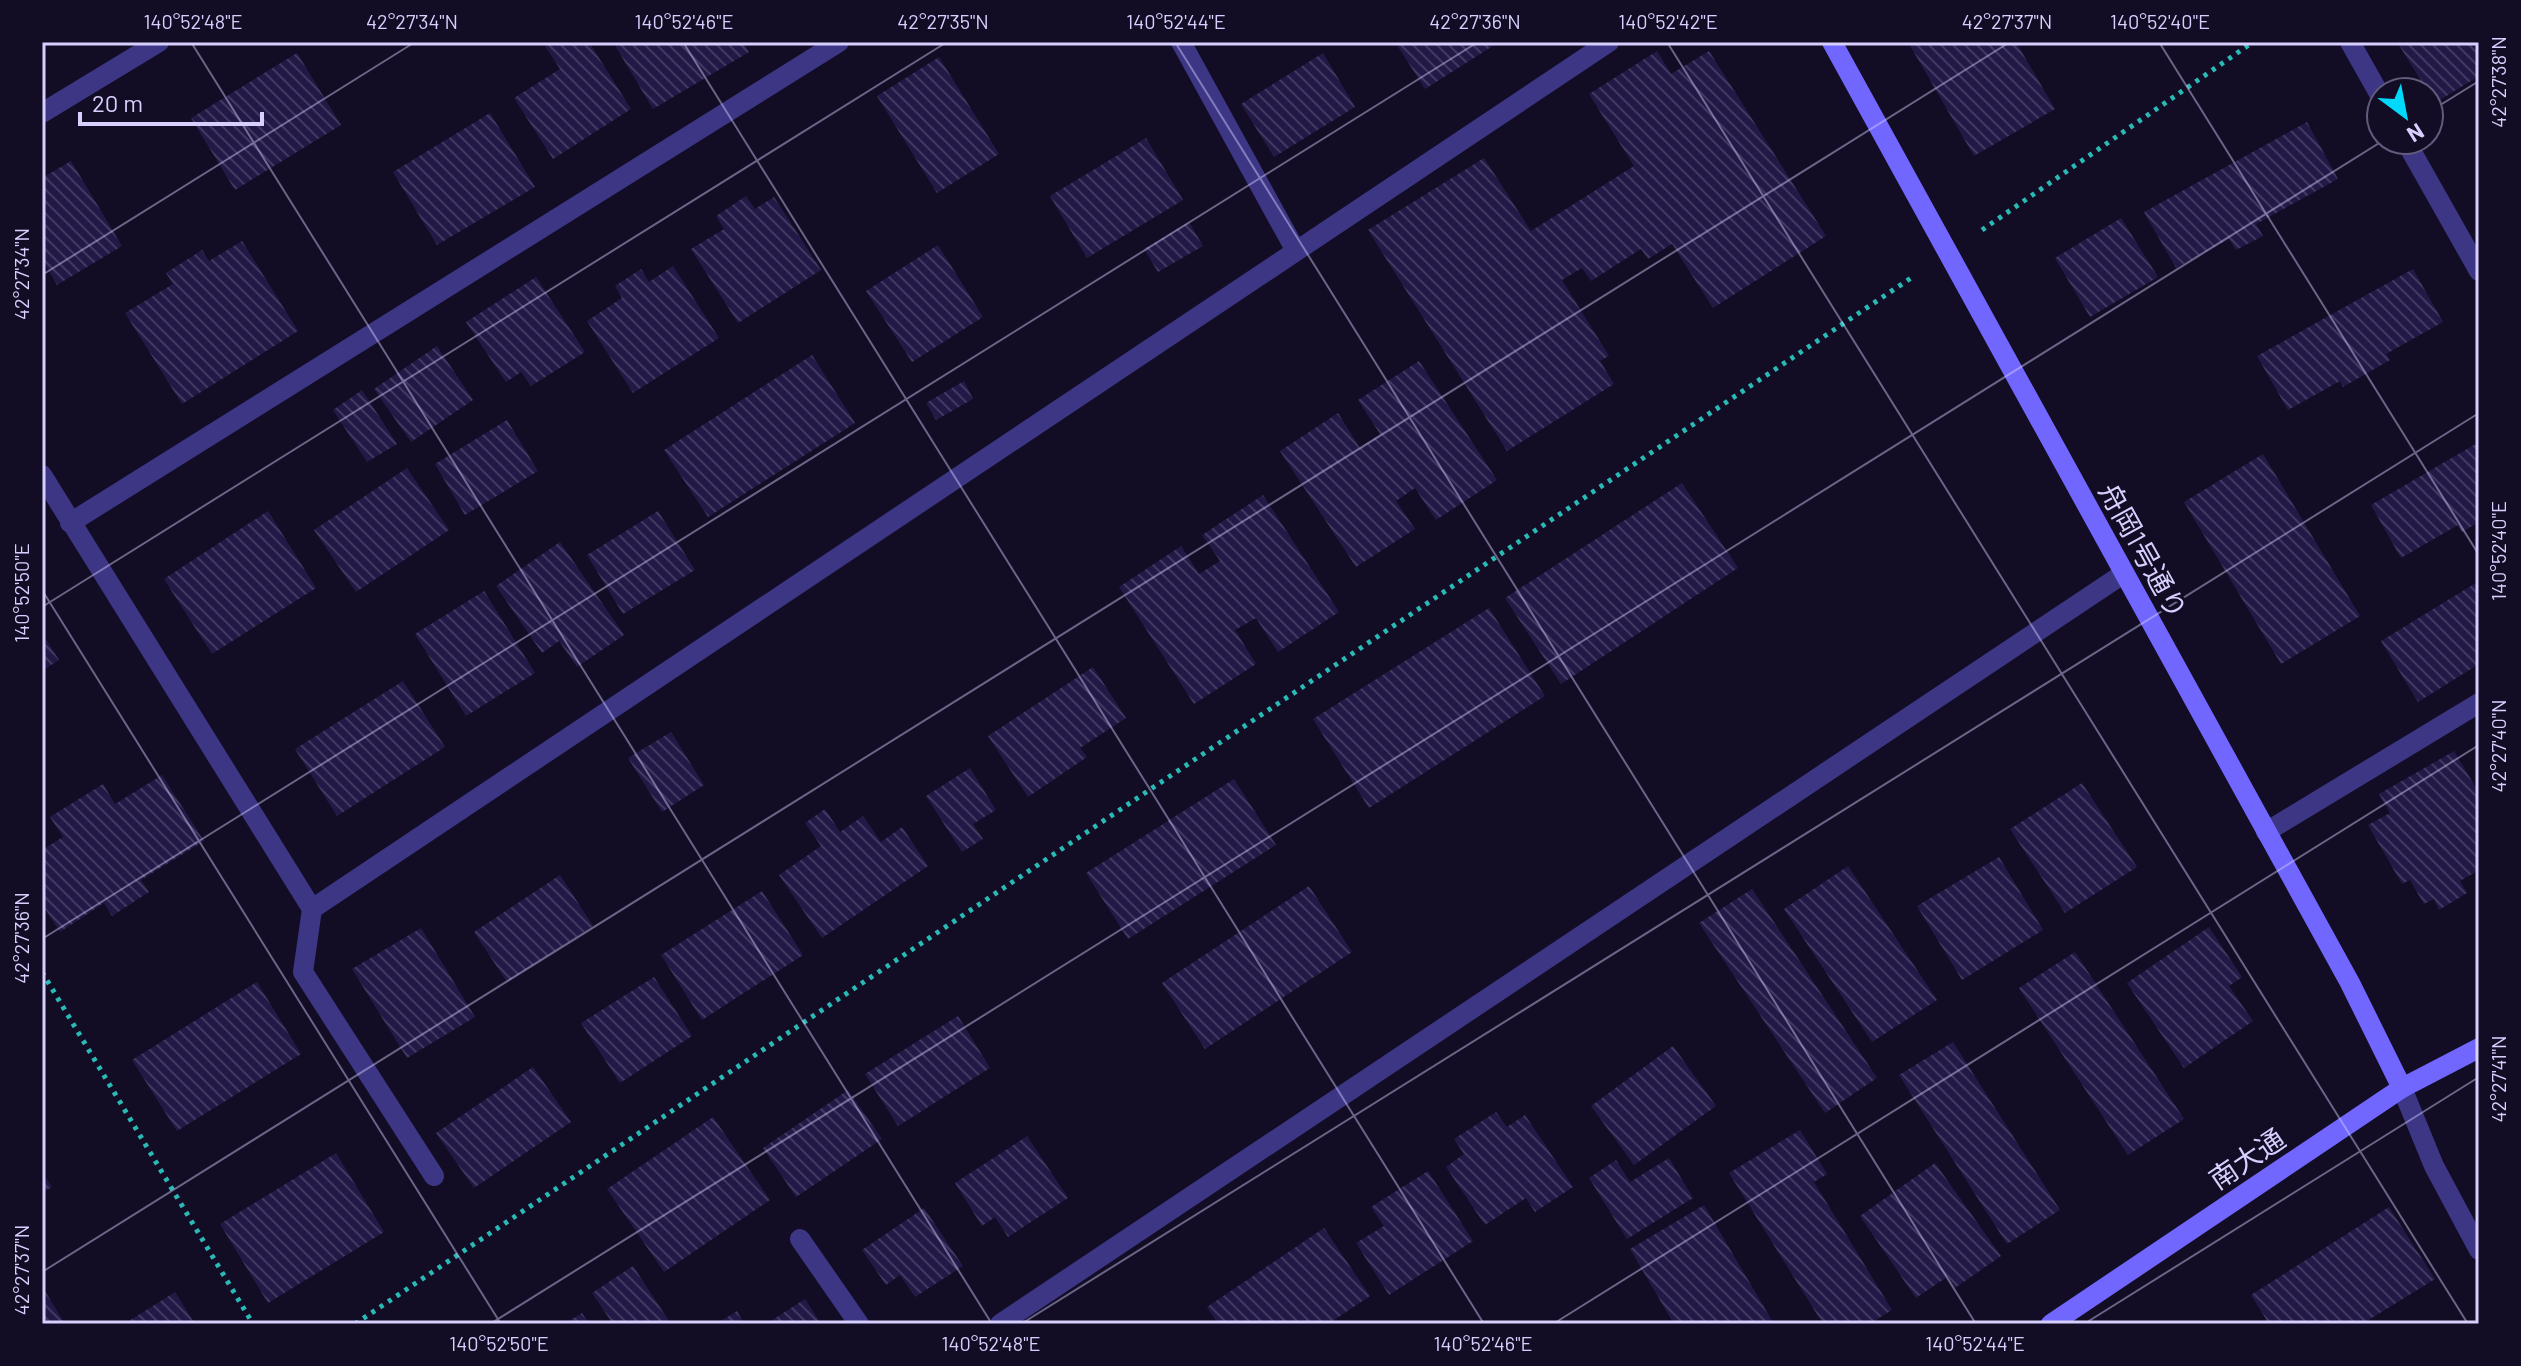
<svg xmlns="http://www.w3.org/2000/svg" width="2521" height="1366" viewBox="0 0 2521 1366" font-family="Barlow,'Noto Sans JP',sans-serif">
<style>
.building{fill:url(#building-back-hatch)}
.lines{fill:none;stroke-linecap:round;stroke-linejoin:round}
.path{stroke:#2abab6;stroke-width:5;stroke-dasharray:4 6;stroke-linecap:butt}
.lane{stroke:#3c3685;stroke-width:20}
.street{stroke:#3c3685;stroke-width:20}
.secondary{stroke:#7167ff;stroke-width:20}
.ticks{fill:none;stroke:#d7d0ff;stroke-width:2;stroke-opacity:0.45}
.labels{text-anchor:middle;stroke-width:6;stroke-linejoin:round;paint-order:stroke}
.street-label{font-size:28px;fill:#d7d0ff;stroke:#120d24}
.neatline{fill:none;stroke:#d7d0ff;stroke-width:3}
.ticks-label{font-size:20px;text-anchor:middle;fill:#d7d0ff}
</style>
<defs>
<pattern id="building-back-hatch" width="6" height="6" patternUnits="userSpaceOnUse" patternTransform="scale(2)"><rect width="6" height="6" fill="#231946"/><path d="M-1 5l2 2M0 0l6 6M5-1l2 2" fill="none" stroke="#423962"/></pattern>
</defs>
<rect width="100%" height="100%" fill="#120d24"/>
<!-- building -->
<g class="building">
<polygon points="552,42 589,42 631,109 553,159 514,98 560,69 545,46"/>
<polygon points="613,42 743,42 749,52 653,109"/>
<polygon points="1395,42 1499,42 1425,89"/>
<polygon points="1908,42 2016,42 2055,109 1974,156"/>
<polygon points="2397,42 2479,42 2479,76 2435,103"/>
<polygon points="1657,51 1671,74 1709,51 1826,236 1713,308 1672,244 1648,259 1641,249 1591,281 1582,268 1562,280 1609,356 1600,361 1614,384 1507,451 1368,230 1484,158 1531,231 1634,166 1589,94"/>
<polygon points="297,53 341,125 235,190 191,118"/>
<polygon points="1323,53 1355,107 1274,157 1241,104"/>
<polygon points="939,57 999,154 937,193 877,96"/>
<polygon points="490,113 535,187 437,245 393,172"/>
<polygon points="2307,122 2338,179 2256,224 2263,236 2236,250 2229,239 2176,268 2144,212"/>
<polygon points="1146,138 1183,200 1087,258 1050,196"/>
<polygon points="71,161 122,246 57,285 42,259 42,178"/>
<polygon points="746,196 755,209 774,197 821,270 738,323 691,249 724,229 716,216"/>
<polygon points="2121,218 2158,277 2090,317 2055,258"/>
<polygon points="1189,222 1203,246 1158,272 1144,249"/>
<polygon points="242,241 298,331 182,404 125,313 173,284 166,273 202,250 209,261"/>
<polygon points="938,245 983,317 912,362 866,291"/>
<polygon points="673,266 719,338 633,393 587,321 622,298 615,286 641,269 649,282"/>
<polygon points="2413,269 2443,322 2386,354 2390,360 2343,387 2340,381 2288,410 2257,356"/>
<polygon points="536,277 585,352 531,386 521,372 506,382 466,322"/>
<polygon points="437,346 473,400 411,442 374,389"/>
<polygon points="812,355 855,423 708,517 664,450"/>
<polygon points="1419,361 1497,480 1436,520 1415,488 1396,501 1415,529 1356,567 1280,451 1338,413 1360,448 1380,434 1358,400"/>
<polygon points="964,381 973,399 936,420 926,403"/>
<polygon points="362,390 397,444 367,462 333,410"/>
<polygon points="507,420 538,471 465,515 435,464"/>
<polygon points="2479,442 2479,522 2462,532 2458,525 2401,558 2371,505"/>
<polygon points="2263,454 2360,616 2281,664 2184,502"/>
<polygon points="407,468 449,530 356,592 314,530"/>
<polygon points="1682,483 1738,568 1561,684 1505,598"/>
<polygon points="1263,495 1339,612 1278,652 1256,618 1235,630 1256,664 1194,704 1119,587 1181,546 1199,574 1220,561 1202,535"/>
<polygon points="268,511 316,588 212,654 164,579"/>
<polygon points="658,511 695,570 623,614 587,555"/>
<polygon points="560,542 624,635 577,667 559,641 542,653 496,586"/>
<polygon points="2479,581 2479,664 2418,702 2381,641"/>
<polygon points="484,591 535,673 466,716 415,634"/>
<polygon points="1489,608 1545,696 1369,808 1313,719"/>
<polygon points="42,633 59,660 42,671"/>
<polygon points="1093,667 1126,718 1080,748 1087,757 1028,797 988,736"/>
<polygon points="403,681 445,747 337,816 295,749"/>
<polygon points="671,732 704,785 662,812 628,758"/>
<polygon points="2454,751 2479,793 2479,870 2460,881 2467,893 2439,910 2434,899 2424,904 2410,880 2402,884 2368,825 2390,813 2379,794"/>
<polygon points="970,768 996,810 973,824 983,839 962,852 926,796"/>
<polygon points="162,775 204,841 141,880 149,892 112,916 104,903 60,932 42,904 42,850 63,837 50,817 103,784 115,804"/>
<polygon points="1234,779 1276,845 1128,939 1086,873"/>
<polygon points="2082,783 2137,867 2065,913 2010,829"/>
<polygon points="825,809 840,832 863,816 881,842 902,827 928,866 822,938 779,875 821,846 805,823"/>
<polygon points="1999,857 2043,930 1962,980 1917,906"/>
<polygon points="1848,866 1937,1000 1872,1042 1784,909"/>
<polygon points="560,875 593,926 507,982 474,932"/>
<polygon points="1309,886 1352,952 1205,1049 1162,983"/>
<polygon points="1752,889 1877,1078 1825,1113 1699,923"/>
<polygon points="762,891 803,955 702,1020 661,955"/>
<polygon points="2209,927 2242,977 2229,986 2253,1021 2184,1068 2127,983"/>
<polygon points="421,928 475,1017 407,1058 352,969"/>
<polygon points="2075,952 2184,1119 2128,1155 2019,988"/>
<polygon points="654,977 692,1036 620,1083 581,1023"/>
<polygon points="257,982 301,1054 177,1131 132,1060"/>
<polygon points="958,1016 990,1068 898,1126 865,1074"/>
<polygon points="1953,1042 2060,1210 2007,1244 1899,1075"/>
<polygon points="1673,1046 1716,1106 1634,1165 1591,1106"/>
<polygon points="533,1067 571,1122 474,1188 436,1133"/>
<polygon points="848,1090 882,1139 796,1197 763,1148"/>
<polygon points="1496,1112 1507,1127 1525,1115 1573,1187 1535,1212 1526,1198 1485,1225 1446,1167 1464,1154 1454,1139"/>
<polygon points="713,1117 770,1200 664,1272 607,1189"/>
<polygon points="1800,1130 1827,1174 1814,1182 1892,1310 1869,1324 1823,1324 1729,1173"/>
<polygon points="1027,1136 1068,1198 1008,1237 995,1217 982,1226 955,1183"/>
<polygon points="336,1153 384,1232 268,1303 220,1224"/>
<polygon points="1669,1158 1693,1198 1627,1239 1589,1178 1616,1160 1630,1182"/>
<polygon points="1935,1163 2001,1256 1955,1288 1947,1277 1916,1298 1860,1216"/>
<polygon points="1428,1171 1473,1241 1389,1295 1356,1243 1384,1226 1371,1207"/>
<polygon points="42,1172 52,1187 42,1193"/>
<polygon points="1704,1205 1774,1324 1674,1324 1630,1249"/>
<polygon points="2389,1207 2435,1279 2362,1324 2269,1324 2251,1295"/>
<polygon points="924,1208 963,1266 915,1297 900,1275 886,1285 862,1250"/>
<polygon points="1324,1228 1370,1296 1328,1324 1218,1324 1207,1307"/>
<polygon points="633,1266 671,1324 613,1324 592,1293"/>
<polygon points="42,1286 65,1324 42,1324"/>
<polygon points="175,1292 195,1324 124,1324"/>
<polygon points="805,1299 821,1324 766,1324"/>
<polygon points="737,1311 744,1324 716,1324"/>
<polygon points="582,1313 589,1324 564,1324"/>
</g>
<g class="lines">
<!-- path -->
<g class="path">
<polyline points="1982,230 2253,42"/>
<polyline points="42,972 253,1324"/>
<polyline points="355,1324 1914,276"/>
</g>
<!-- lane -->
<g class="lane">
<polyline points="2266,832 2479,703"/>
<polyline points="312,909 303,972 434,1176"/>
<polyline points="800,1239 859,1324"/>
</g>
<!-- street -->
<g class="street">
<polyline points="1181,42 1296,251"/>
<polyline points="2350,42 2381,97"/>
<polyline points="42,113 159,42"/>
<polyline points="2405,140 2479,271"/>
<polyline points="42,475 312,909 1609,42"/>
<polyline points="70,523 839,42"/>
<polyline points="2402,1088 2434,1166 2479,1250"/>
<polyline points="1000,1324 2123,574"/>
</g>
<!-- secondary -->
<g class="secondary">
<polyline points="1832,42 2350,983 2402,1088"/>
<polyline points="2051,1324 2402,1088 2479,1048"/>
</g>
</g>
<!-- ticks -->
<path class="ticks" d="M191,42l801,1282M683,42l801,1282M1175,42l801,1282M1667,42l801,1282M2159,42l320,513M2429,112l50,-31M42,275l373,-233M42,590l459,734M42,607l905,-565M42,939l1436,-897M42,1272l1968,-1230M490,1324l1894,-1184M1021,1324l1458,-911M1553,1324l926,-579M2084,1324l395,-247"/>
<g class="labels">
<!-- street labels -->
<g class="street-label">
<text transform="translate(2143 551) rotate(61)" y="10">舟岡1号通り</text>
<text transform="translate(2247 1159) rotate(-34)" y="10">南大通</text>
</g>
</g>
<!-- border -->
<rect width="2521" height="1366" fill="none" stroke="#120d24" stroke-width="88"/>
<!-- north arrow -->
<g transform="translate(2405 116) rotate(148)"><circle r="38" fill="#120d24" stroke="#615b7c" stroke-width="2"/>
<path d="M0-6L14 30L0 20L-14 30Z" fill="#00d9fb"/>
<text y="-12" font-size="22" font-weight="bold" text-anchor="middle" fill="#d7d0ff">N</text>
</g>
<!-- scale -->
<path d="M80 112v12h182v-12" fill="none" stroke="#d7d0ff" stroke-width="4"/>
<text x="92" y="112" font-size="24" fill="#d7d0ff" stroke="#120d24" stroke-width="6" paint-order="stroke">20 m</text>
<rect x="44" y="44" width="2433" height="1278" class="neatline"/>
<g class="ticks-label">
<text x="193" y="29">140°52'48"E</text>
<text x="412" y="29">42°27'34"N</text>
<text x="684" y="29">140°52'46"E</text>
<text x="943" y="29">42°27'35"N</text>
<text x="1176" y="29">140°52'44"E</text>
<text x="1475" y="29">42°27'36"N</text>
<text x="1668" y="29">140°52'42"E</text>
<text x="2007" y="29">42°27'37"N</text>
<text x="2160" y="29">140°52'40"E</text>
<text transform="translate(2499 82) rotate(-90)" y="7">42°27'38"N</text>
<text transform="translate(22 274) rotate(-90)" y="7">42°27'34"N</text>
<text transform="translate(2499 551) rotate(-90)" y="7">140°52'40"E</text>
<text transform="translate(22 593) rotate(-90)" y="7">140°52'50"E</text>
<text transform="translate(2499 746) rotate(-90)" y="7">42°27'40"N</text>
<text transform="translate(22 938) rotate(-90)" y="7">42°27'36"N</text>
<text transform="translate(2499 1079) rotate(-90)" y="7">42°27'41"N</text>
<text transform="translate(22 1270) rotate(-90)" y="7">42°27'37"N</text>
<text x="499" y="1351">140°52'50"E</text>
<text x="991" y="1351">140°52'48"E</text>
<text x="1483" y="1351">140°52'46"E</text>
<text x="1975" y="1351">140°52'44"E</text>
</g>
</svg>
